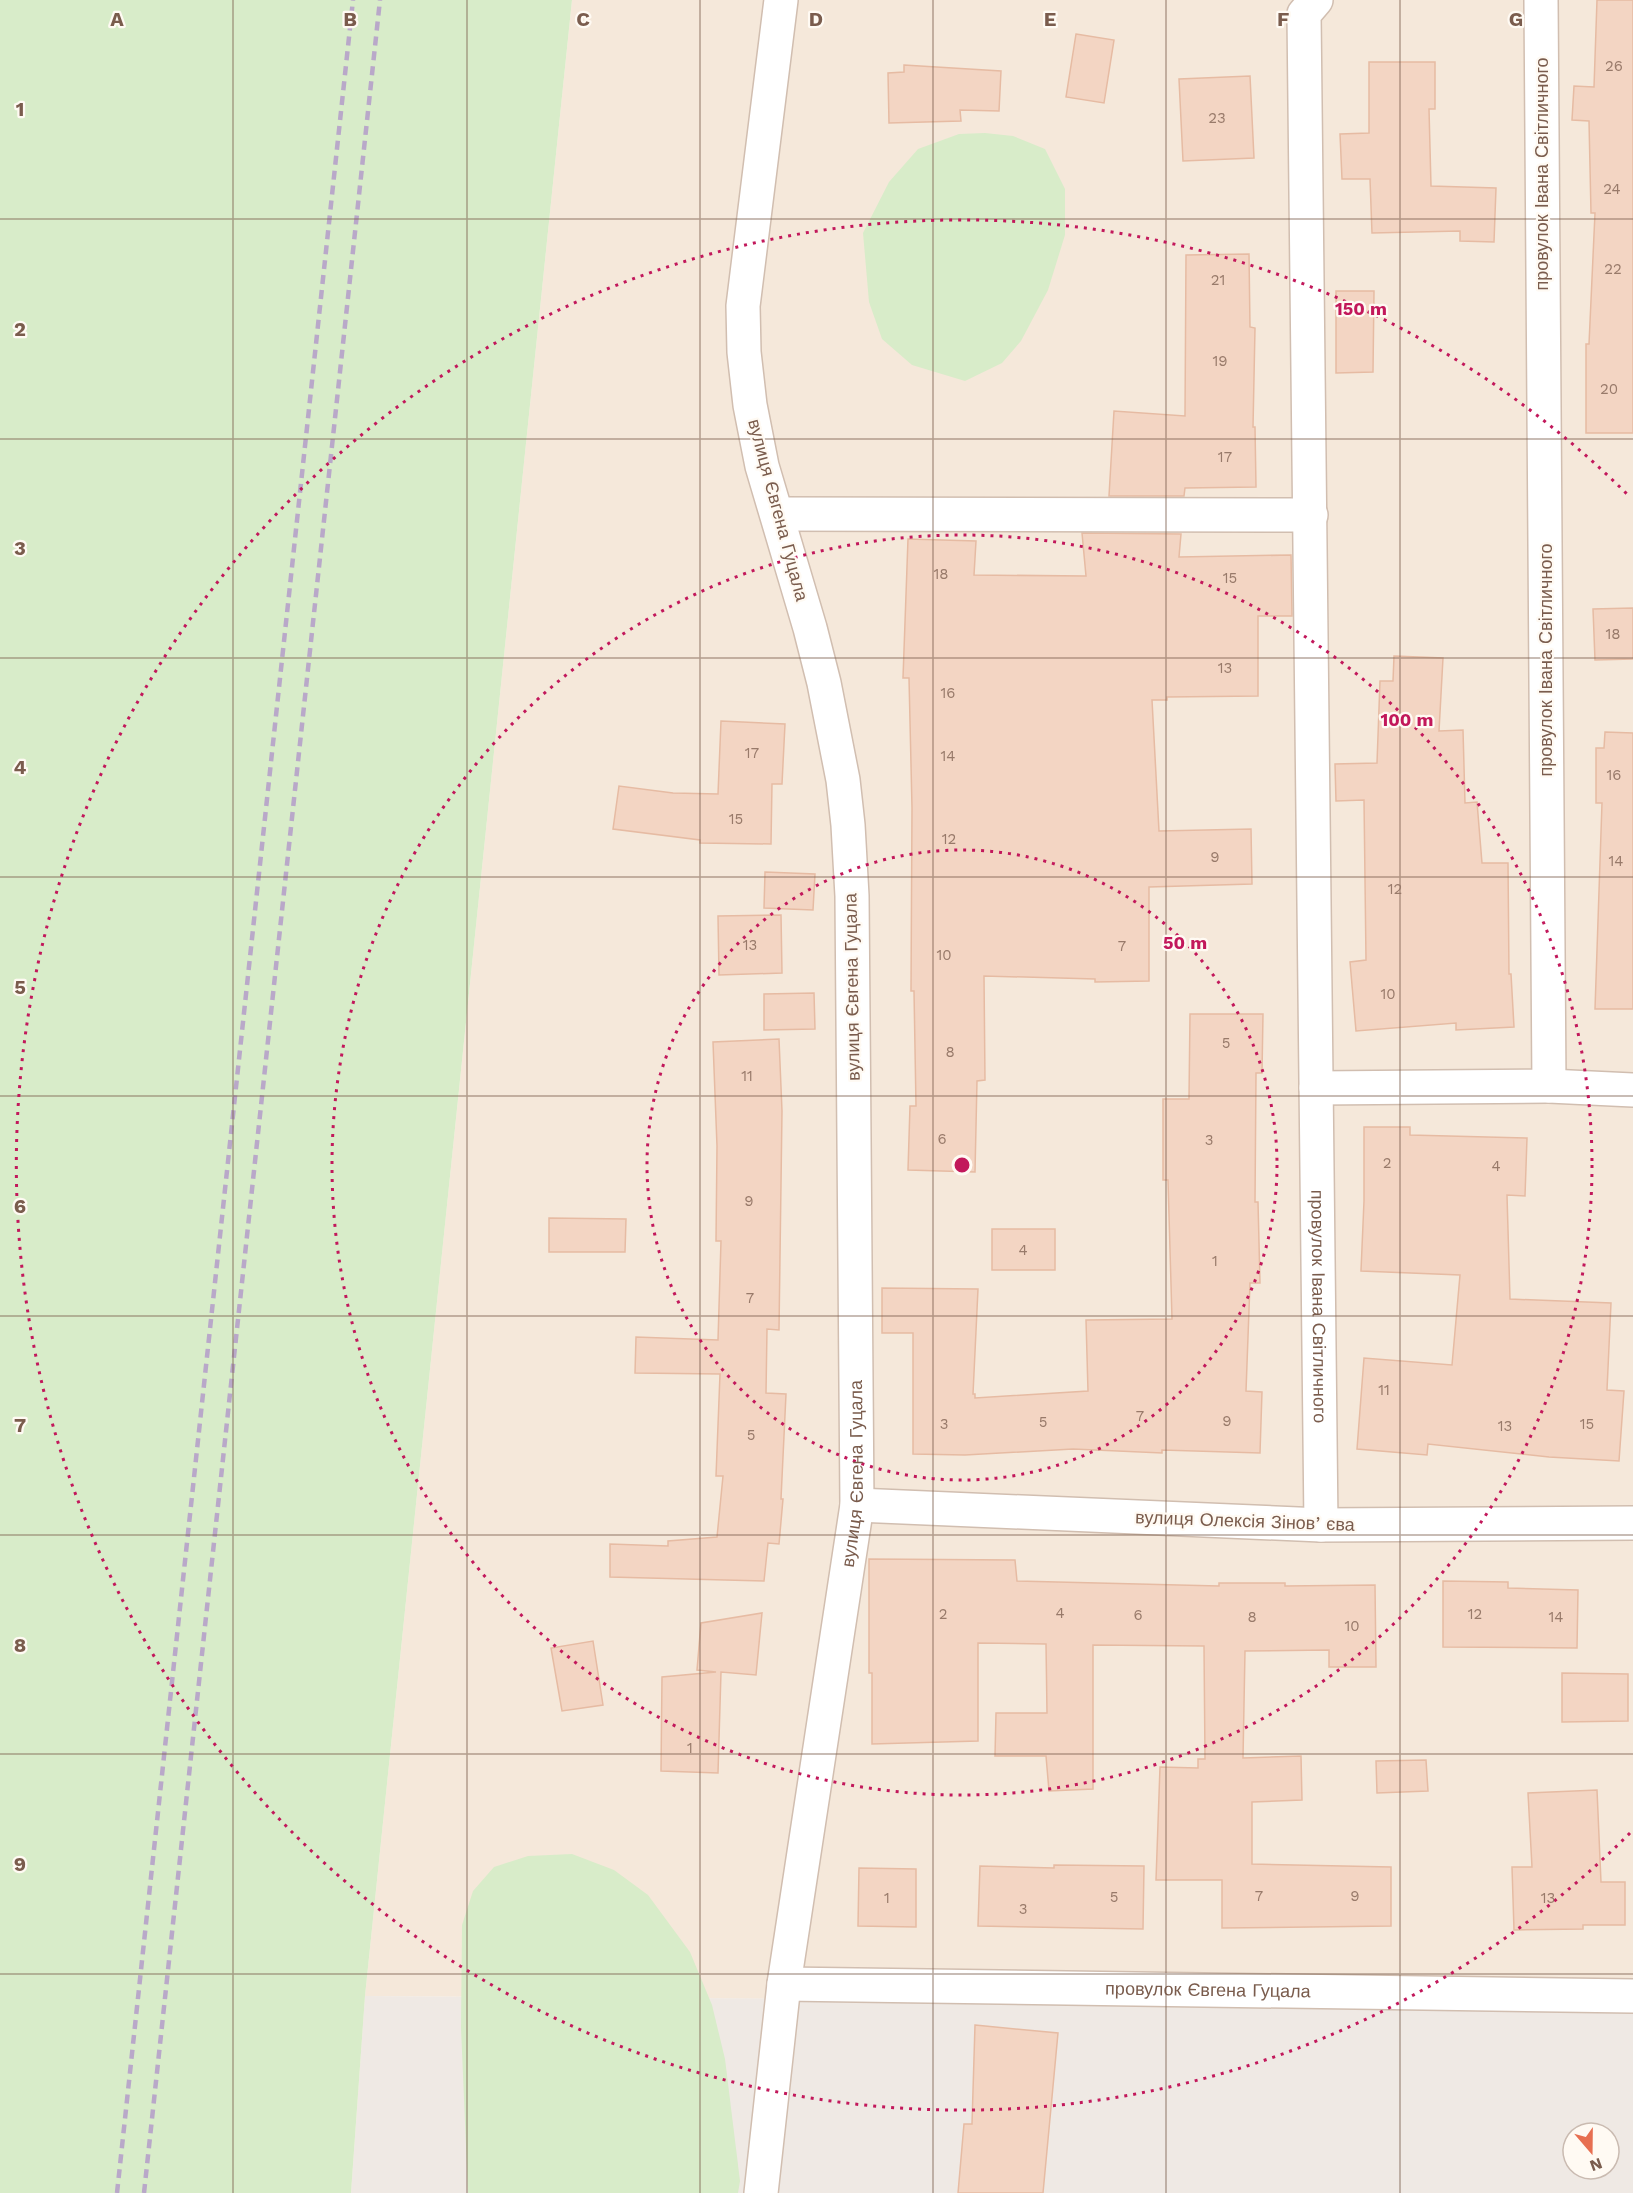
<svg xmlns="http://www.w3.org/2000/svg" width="1633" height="2193" viewBox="0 0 1633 2193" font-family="'Work Sans',sans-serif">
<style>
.residential{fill:#f5e8da}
.industrial{fill:#efe9e4;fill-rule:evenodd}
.green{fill:#d8ecc9}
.building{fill:#f3d5c3;stroke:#e6bba3;stroke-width:1.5}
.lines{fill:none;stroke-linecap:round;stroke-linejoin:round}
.minor-casing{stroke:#d1beb0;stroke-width:36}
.minor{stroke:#fff;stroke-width:33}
.rail{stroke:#b9a8c9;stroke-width:4.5;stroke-dasharray:9 6;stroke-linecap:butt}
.grid{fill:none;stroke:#7a5c4d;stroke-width:1.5;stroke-opacity:0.55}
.ring{fill:none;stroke:#c2185b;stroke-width:3;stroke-dasharray:3 6}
.labels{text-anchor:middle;stroke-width:4.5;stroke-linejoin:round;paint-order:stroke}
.number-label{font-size:15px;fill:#987a6a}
.street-label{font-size:18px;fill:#7a5c4d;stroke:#fffaf3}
.grid-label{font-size:20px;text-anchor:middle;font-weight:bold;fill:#7a5c4d;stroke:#fffaf3;stroke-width:4.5;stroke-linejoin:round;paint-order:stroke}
.centre{fill:#c2185b;stroke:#fffaf3;stroke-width:3}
.ring-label{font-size:18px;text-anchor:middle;font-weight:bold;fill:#c2185b;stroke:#fffaf3;stroke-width:4.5;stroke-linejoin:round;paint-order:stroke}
</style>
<rect width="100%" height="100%" fill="#fdf6ec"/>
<!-- residential -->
<polygon class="residential" points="572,0 1633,0 1633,2005 365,1996"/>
<!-- industrial -->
<path class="industrial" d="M365,1996l1268,8v189h-1282zM1573,2133h36v36h-36z"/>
<!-- green -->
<g class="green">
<polygon points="0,0 572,0 365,1996 351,2193 0,2193"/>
<polygon points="985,133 1013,136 1045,149 1065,189 1065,235 1048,290 1021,341 1002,363 965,381 912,365 882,339 869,302 863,233 889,182 918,149 959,134"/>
<polygon points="572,1854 614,1870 648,1895 690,1952 712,2005 725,2059 740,2181 738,2193 468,2193 461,2028 462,1925 473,1891 494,1867 528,1856"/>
</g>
<!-- building -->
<g class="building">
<polygon points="1597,0 1633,0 1633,433 1586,433 1586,344 1589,344 1595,213 1591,213 1589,121 1572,120 1574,86 1594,87"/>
<polygon points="1076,34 1114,40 1104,103 1066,97"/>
<polygon points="1369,62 1435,62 1435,109 1429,109 1431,186 1496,188 1494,242 1460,241 1460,231 1372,233 1370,179 1342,179 1340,134 1369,133"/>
<polygon points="904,65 1001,71 999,111 960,110 961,121 889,123 888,73 904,72"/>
<polygon points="1250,76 1254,158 1183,161 1179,79"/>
<polygon points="1249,254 1250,327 1255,328 1253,427 1255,427 1256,487 1185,488 1184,496 1109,496 1114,411 1185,416 1186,255"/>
<polygon points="1336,291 1374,291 1373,372 1336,373"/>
<polygon points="1082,533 1181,534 1179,557 1291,555 1292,616 1258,616 1258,696 1167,697 1167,700 1152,700 1159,831 1251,829 1252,884 1149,887 1149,981 1095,982 1095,979 984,976 985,1080 977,1081 975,1172 908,1170 910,1106 916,1106 914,991 911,991 912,808 909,678 903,678 908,539 976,541 974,575 1086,576"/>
<polygon points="1633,608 1633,659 1595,660 1593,609"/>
<polygon points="1394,656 1443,658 1439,731 1463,730 1465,803 1477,802 1482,863 1508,863 1509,974 1511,974 1514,1027 1456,1030 1456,1023 1356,1031 1350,962 1366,960 1364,800 1336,801 1335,764 1377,763 1380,681 1393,681"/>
<polygon points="721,721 785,724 782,784 772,784 771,844 700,843 700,840 613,829 619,786 673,793 718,794"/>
<polygon points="1605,732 1633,733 1633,1009 1595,1009 1602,803 1596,803 1596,748 1604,748"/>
<polygon points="765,872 815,874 813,910 764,908"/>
<polygon points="781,915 782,973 719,975 718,916"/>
<polygon points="814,993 815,1029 764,1030 764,994"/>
<polygon points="1190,1014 1263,1014 1262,1073 1256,1073 1255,1202 1258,1202 1260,1283 1250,1283 1246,1391 1262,1392 1260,1453 1162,1450 1162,1453 1073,1449 965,1455 913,1454 913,1333 882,1333 882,1288 978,1289 973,1394 975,1394 975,1398 1088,1391 1086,1320 1172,1319 1168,1180 1163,1180 1163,1099 1189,1099"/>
<polygon points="779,1039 782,1111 779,1330 767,1329 766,1393 786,1394 781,1499 783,1499 779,1544 768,1543 764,1581 610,1577 610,1544 668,1546 668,1541 717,1537 723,1476 716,1476 720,1374 635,1373 636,1337 718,1340 721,1241 716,1241 717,1146 713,1042"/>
<polygon points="1364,1127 1410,1127 1410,1135 1527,1138 1525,1196 1507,1195 1510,1299 1611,1303 1607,1390 1624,1391 1619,1461 1549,1457 1428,1444 1427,1455 1357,1449 1364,1358 1452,1365 1460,1275 1361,1271 1364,1201"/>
<polygon points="549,1218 626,1219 625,1252 549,1252"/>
<rect x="992" y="1229" width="63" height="41"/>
<polygon points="869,1559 1015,1560 1017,1581 1219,1586 1219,1583 1285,1583 1285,1586 1375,1585 1376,1667 1329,1667 1329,1650 1245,1651 1243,1758 1301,1756 1302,1800 1252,1802 1252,1864 1391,1867 1391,1926 1222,1928 1222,1880 1156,1880 1160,1767 1198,1768 1198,1759 1205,1759 1204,1646 1093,1645 1093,1789 1049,1791 1046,1756 995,1756 996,1713 1047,1713 1046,1644 978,1643 978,1741 872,1744 872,1673 869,1673"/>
<polygon points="1443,1581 1508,1582 1508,1588 1578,1590 1577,1648 1443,1647"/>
<polygon points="762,1613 756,1675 721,1672 718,1773 661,1771 662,1677 716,1672 697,1670 701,1623"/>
<polygon points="593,1641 603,1705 562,1711 551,1648"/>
<polygon points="1562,1673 1628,1674 1628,1721 1562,1722"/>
<polygon points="1426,1760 1428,1791 1377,1793 1376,1761"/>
<polygon points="1597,1790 1601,1882 1625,1882 1625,1925 1583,1925 1583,1929 1514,1930 1512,1867 1532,1867 1528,1793"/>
<polygon points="1054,1865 1144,1866 1143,1929 978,1926 980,1866 1054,1868"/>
<polygon points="859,1868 916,1869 916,1927 858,1926"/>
<polygon points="975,2025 1058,2033 1043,2193 958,2193 964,2124 972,2124"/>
</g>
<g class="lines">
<defs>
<g id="minor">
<path id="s1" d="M1316,0l-12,14 17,1511"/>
<polyline points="777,514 1311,515"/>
<polyline points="1549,1086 1633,1090"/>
<polyline points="1316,1088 1549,1086 1541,0"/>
<polyline points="857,1505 1321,1525 1633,1523"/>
<path id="s2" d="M784,1984l849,12"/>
<path id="s3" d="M761,2193l23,-209 73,-479 -5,-609 -4,-71 -5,-45 -19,-97 -14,-55 -48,-162 -12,-61 -6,-53 -1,-46 38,-306"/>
</g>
</defs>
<!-- minor casing -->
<use href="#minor" class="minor-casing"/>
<!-- minor -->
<use href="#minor" class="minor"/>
<!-- rail -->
<g class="rail">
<polyline points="117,2193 353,0"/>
<polyline points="144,2193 380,0"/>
</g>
</g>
<!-- grid -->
<path class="grid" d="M233,0v2193M467,0v2193M700,0v2193M933,0v2193M1166,0v2193M1400,0v2193M0,219h1633M0,439h1633M0,658h1633M0,877h1633M0,1096h1633M0,1316h1633M0,1535h1633M0,1754h1633M0,1974h1633"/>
<!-- distance rings -->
<g class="ring">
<circle cx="962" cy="1165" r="315"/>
<circle cx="962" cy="1165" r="630"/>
<path d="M1630 1833A945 945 0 1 1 1630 497"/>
</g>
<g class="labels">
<!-- number labels -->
<g class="number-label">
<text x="1614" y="71">26</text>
<text x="1217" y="123">23</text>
<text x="1612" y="194">24</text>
<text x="1613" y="274">22</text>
<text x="1218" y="285">21</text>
<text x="1220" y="366">19</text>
<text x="1609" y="394">20</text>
<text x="1225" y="462">17</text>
<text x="941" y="579">18</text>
<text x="1230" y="583">15</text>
<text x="1613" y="639">18</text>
<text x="1225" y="673">13</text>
<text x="948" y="698">16</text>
<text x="752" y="758">17</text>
<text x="948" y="761">14</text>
<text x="1614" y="780">16</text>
<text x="736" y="824">15</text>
<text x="949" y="844">12</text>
<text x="1215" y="862">9</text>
<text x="1616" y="866">14</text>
<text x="1395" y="894">12</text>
<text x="750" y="950">13</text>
<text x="1122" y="951">7</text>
<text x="944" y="960">10</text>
<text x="1388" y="999">10</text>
<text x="1226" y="1048">5</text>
<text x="950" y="1057">8</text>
<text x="747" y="1081">11</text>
<text x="942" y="1144">6</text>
<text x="1209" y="1145">3</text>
<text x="1387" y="1168">2</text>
<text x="1496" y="1171">4</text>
<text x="749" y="1206">9</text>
<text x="1023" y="1255">4</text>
<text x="1215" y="1266">1</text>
<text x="750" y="1303">7</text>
<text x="1384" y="1395">11</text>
<text x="1140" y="1421">7</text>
<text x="1227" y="1426">9</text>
<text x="1043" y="1427">5</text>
<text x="944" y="1429">3</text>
<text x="1587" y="1429">15</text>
<text x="1505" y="1431">13</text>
<text x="751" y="1440">5</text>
<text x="1060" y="1618">4</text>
<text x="943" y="1619">2</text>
<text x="1475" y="1619">12</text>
<text x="1138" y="1620">6</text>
<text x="1252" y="1622">8</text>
<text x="1556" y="1622">14</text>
<text x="1352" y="1631">10</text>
<text x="690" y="1753">1</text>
<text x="1259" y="1901">7</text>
<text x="1355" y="1901">9</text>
<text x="1114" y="1902">5</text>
<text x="887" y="1903">1</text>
<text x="1548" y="1903">13</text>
<text x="1023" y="1914">3</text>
</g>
<!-- street labels -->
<g class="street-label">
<text transform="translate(1542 174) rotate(-90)" y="6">провулок Івана Світличного</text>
<text transform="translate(778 510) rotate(75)" y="6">вулиця Євгена Гуцала</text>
<text transform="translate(1546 660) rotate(-90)" y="6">провулок Івана Світличного</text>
<text transform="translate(852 987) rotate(-91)" y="6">вулиця Євгена Гуцала</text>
<text dy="6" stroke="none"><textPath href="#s1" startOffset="1311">провулок Івана Світличного</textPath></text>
<text dy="6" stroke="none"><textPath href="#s3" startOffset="726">вулиця Євгена Гуцала</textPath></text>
<text transform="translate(1245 1521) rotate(2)" y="6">вулиця Олексія Зіновʼєва</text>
<text dy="6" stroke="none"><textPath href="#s2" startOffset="424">провулок Євгена Гуцала</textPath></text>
</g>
</g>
<g class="grid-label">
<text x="117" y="26">A</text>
<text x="350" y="26">B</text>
<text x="583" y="26">C</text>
<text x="816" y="26">D</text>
<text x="1050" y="26">E</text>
<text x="1283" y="26">F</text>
<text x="1516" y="26">G</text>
<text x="20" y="116">1</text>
<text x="20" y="336">2</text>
<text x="20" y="555">3</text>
<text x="20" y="774">4</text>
<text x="20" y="994">5</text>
<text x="20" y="1213">6</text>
<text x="20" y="1432">7</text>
<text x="20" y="1652">8</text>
<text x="20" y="1871">9</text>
</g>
<circle cx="962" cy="1165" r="9" class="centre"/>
<g class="ring-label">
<text x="1361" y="315">150 m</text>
<text x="1407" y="726">100 m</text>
<text x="1185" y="949">50 m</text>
</g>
<!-- north arrow -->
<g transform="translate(1591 2151) rotate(160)"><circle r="28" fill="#fffaf3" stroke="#cabbb1" stroke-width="1.5"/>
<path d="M0-4.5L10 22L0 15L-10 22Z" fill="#e76f51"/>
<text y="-9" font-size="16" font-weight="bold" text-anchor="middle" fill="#7a5c4d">N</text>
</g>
</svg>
